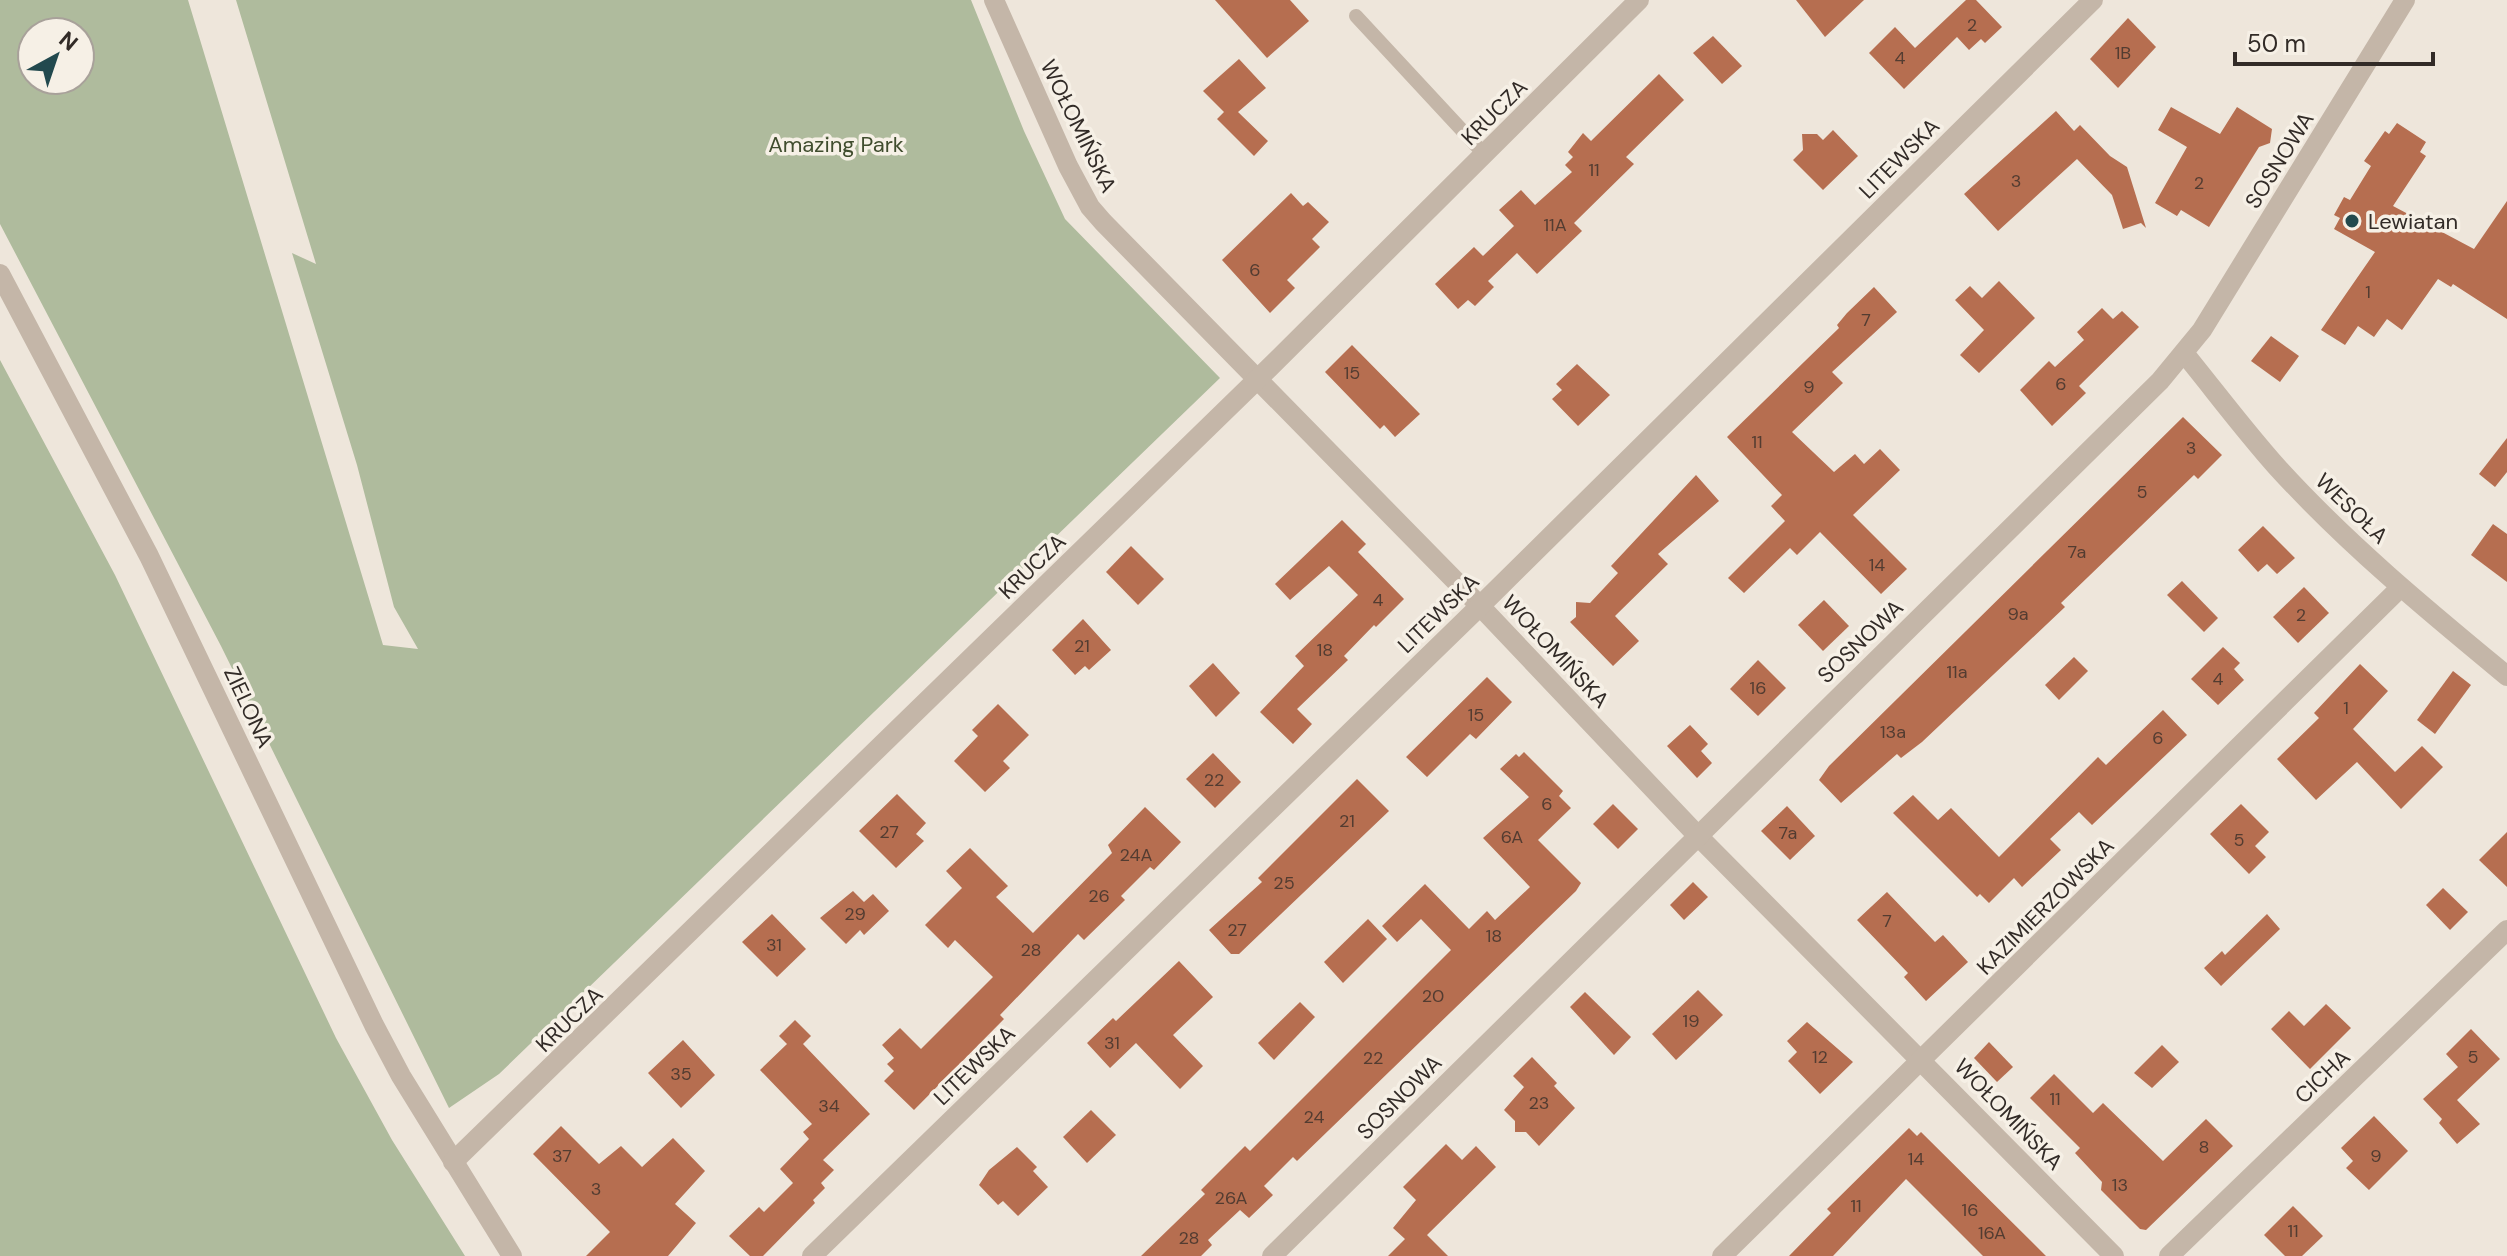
<svg xmlns="http://www.w3.org/2000/svg" width="2507" height="1256" viewBox="0 0 2507 1256" font-family="'DM Sans',sans-serif">
<style>
.green{fill:#afbb9d;fill-rule:evenodd}
.building{fill:#b66e50}
.lines{fill:none;stroke-linecap:round;stroke-linejoin:round}
.lane{stroke:#c4b6a8;stroke-width:14}
.street{stroke:#c4b6a8;stroke-width:20}
.poi-dot{fill:#22494e;stroke:#f6f0e6;stroke-width:3}
.labels{text-anchor:middle;stroke-width:7;stroke-linejoin:round;paint-order:stroke}
.number-label{font-size:18px;fill:#533c31}
.street-label{font-size:22px;fill:#322b27;stroke:#f6f0e6}
.park-label{font-size:22px;fill:#404d2e;stroke:#f6f0e6}
.poi-label{font-size:22px;fill:#322b27;stroke:#f6f0e6;text-anchor:start}
</style>
<rect width="100%" height="100%" fill="#eee6db"/>
<!-- green -->
<g class="green">
<path d="M0,0h188l195,645 35,4 -24,-42 -37,-142 -65,-212 24,11 -80,-264h735l53,131 41,88 155,159 -721,696 -50,34 -228,-462 -221,-422zM32,32h48v48h-48z"/>
<polygon points="0,360 115,575 336,1038 392,1140 465,1256 0,1256"/>
</g>
<!-- building -->
<g class="building">
<polygon points="1215,0 1290,0 1309,21 1267,58"/>
<polygon points="1796,0 1864,0 1825,37"/>
<polygon points="1966,0 1976,0 2002,27 1985,43 1981,39 1969,50 1957,37 1904,89 1869,53 1895,27 1915,48"/>
<polygon points="2128,18 2156,47 2118,88 2090,59"/>
<polygon points="1713,36 1742,66 1722,84 1693,53"/>
<polygon points="1239,59 1266,88 1238,112 1268,141 1254,156 1217,119 1224,112 1203,91"/>
<polygon points="1659,74 1684,100 1626,157 1634,164 1574,223 1582,231 1537,274 1517,253 1488,281 1494,287 1475,306 1468,300 1458,309 1435,284 1474,247 1483,256 1514,226 1499,210 1521,190 1535,205 1572,172 1565,165 1573,157 1568,152 1583,133 1591,141"/>
<polygon points="2171,107 2220,134 2237,107 2272,129 2270,143 2259,147 2209,227 2181,210 2177,216 2155,203 2187,147 2158,130"/>
<polygon points="2056,111 2074,131 2080,125 2110,156 2127,167 2146,228 2141,223 2123,229 2112,195 2077,159 1998,231 1964,194"/>
<polygon points="2397,123 2426,142 2420,152 2426,156 2393,206 2474,249 2507,201 2507,319 2453,284 2451,287 2438,279 2402,330 2387,319 2374,337 2358,326 2345,345 2321,330 2375,252 2334,229 2340,218 2334,215 2344,197 2350,200 2371,166 2364,161 2385,131 2389,134"/>
<polygon points="1833,130 1858,156 1823,190 1793,160 1803,150 1802,134 1817,134 1823,140"/>
<polygon points="1291,193 1303,206 1308,202 1329,222 1312,239 1320,247 1287,280 1295,288 1270,313 1222,260"/>
<polygon points="1999,281 2035,318 1979,373 1960,355 1984,330 1955,300 1970,286 1982,298"/>
<polygon points="1874,287 1897,312 1832,372 1843,383 1792,432 1834,472 1855,454 1864,464 1880,449 1900,470 1853,515 1907,569 1881,594 1820,532 1797,555 1790,548 1744,593 1728,578 1785,521 1771,506 1782,495 1727,437 1839,328 1837,325 1847,313"/>
<polygon points="2102,308 2113,319 2122,311 2139,327 2079,386 2086,393 2052,426 2020,390 2049,361 2055,367 2084,340 2077,332"/>
<polygon points="2271,336 2299,356 2280,382 2251,361"/>
<polygon points="1352,345 1420,414 1395,437 1384,425 1380,429 1325,372"/>
<polygon points="1577,364 1610,395 1578,426 1552,399 1562,390 1556,384"/>
<polygon points="2183,417 2222,455 2198,479 2194,475 2061,603 2065,607 1922,742 1901,758 1897,754 1841,803 1819,780 1829,766"/>
<polygon points="2507,438 2507,472 2495,487 2479,474"/>
<polygon points="1696,475 1719,501 1658,554 1668,564 1615,616 1639,641 1613,666 1570,622 1576,617 1576,602 1590,603 1618,573 1611,566"/>
<polygon points="1342,520 1366,544 1358,552 1404,599 1376,627 1374,625 1344,656 1348,660 1297,709 1312,724 1293,744 1260,712 1304,666 1295,656 1358,595 1329,566 1290,600 1275,584"/>
<polygon points="2493,524 2507,534 2507,582 2471,555"/>
<polygon points="2263,526 2295,558 2277,574 2267,564 2258,572 2238,550"/>
<polygon points="1131,546 1164,579 1138,605 1106,572"/>
<polygon points="2182,581 2218,618 2204,632 2167,595"/>
<polygon points="2304,587 2329,613 2298,643 2273,617"/>
<polygon points="1824,600 1849,626 1823,651 1798,625"/>
<polygon points="1083,619 1111,650 1089,670 1085,666 1075,675 1052,650"/>
<polygon points="2223,647 2240,663 2234,669 2244,680 2218,705 2191,679"/>
<polygon points="2074,657 2088,671 2059,700 2045,685"/>
<polygon points="1758,660 1786,688 1758,716 1730,689"/>
<polygon points="1213,663 1240,693 1216,717 1189,686"/>
<polygon points="2360,664 2388,691 2353,729 2395,772 2422,746 2443,767 2401,809 2357,762 2316,800 2277,759 2319,718 2314,713"/>
<polygon points="2453,671 2471,685 2435,734 2417,720"/>
<polygon points="1487,677 1512,702 1476,739 1470,734 1427,777 1406,757"/>
<polygon points="998,704 1029,735 1003,761 1010,768 985,792 954,761 978,736 972,730"/>
<polygon points="2163,710 2187,735 2092,825 2079,812 2050,839 2061,850 2022,887 2014,878 1989,903 1980,894 1977,897 1893,813 1913,795 1938,820 1951,808 1999,857 2098,757 2106,765"/>
<polygon points="1690,725 1708,744 1701,751 1712,763 1697,778 1667,746"/>
<polygon points="1524,752 1563,791 1559,796 1571,808 1538,840 1581,883 1576,891 1297,1161 1293,1157 1264,1186 1273,1195 1249,1218 1240,1210 1208,1240 1212,1245 1201,1256 1141,1256 1205,1194 1201,1190 1245,1146 1250,1151 1451,950 1421,919 1397,942 1382,926 1425,884 1469,929 1487,911 1495,920 1530,887 1483,838 1529,797 1500,769 1516,754 1519,757"/>
<polygon points="1213,753 1241,782 1215,808 1186,779"/>
<polygon points="1357,779 1389,811 1239,954 1231,954 1209,930 1262,882 1258,878"/>
<polygon points="897,794 926,823 916,834 924,841 896,868 859,831"/>
<polygon points="1613,804 1638,829 1618,849 1593,824"/>
<polygon points="2241,804 2269,832 2255,846 2266,857 2249,874 2210,834"/>
<polygon points="1787,806 1815,836 1790,860 1761,831"/>
<polygon points="1145,807 1181,842 1154,870 1150,867 1121,896 1125,900 1084,940 1078,934 1000,1015 1004,1019 914,1110 884,1081 894,1071 887,1064 894,1058 882,1045 900,1028 921,1049 993,977 955,940 948,948 925,925 962,888 946,871 970,848 1008,886 996,897 1033,933 1112,853 1108,845"/>
<polygon points="2507,832 2507,887 2479,860"/>
<polygon points="1693,882 1708,897 1684,920 1670,905"/>
<polygon points="2443,888 2468,912 2450,930 2426,905"/>
<polygon points="853,891 864,902 873,894 889,911 864,935 860,930 846,944 820,918"/>
<polygon points="1887,892 1935,942 1943,935 1968,962 1926,1001 1904,977 1908,973 1857,920"/>
<polygon points="772,914 806,949 777,977 742,942"/>
<polygon points="2267,914 2280,929 2221,986 2204,968 2222,951 2225,955"/>
<polygon points="1368,919 1387,939 1343,983 1324,962"/>
<polygon points="1179,961 1213,997 1173,1035 1203,1066 1180,1089 1136,1043 1110,1068 1087,1043 1113,1018 1116,1021"/>
<polygon points="1698,990 1723,1015 1676,1060 1652,1034"/>
<polygon points="1585,992 1631,1037 1614,1055 1570,1007"/>
<polygon points="1300,1002 1315,1017 1274,1060 1258,1043"/>
<polygon points="2326,1004 2351,1028 2310,1069 2271,1029 2289,1011 2304,1026"/>
<polygon points="795,1020 811,1036 803,1044 870,1114 823,1160 834,1170 821,1183 825,1188 813,1200 815,1203 763,1256 750,1256 729,1236 759,1207 764,1212 793,1183 780,1169 809,1139 803,1132 812,1124 760,1070 787,1044 779,1036"/>
<polygon points="1807,1022 1853,1062 1820,1094 1788,1061 1797,1052 1787,1041"/>
<polygon points="2471,1029 2500,1059 2457,1100 2480,1124 2457,1144 2439,1123 2442,1119 2423,1099 2458,1067 2446,1054"/>
<polygon points="683,1040 715,1075 681,1108 648,1073"/>
<polygon points="1989,1042 2013,1067 1997,1082 1974,1058"/>
<polygon points="2162,1045 2179,1062 2152,1088 2134,1073"/>
<polygon points="1532,1057 1557,1083 1554,1086 1575,1108 1539,1146 1526,1132 1515,1132 1515,1121 1504,1110 1524,1087 1513,1076"/>
<polygon points="2054,1074 2093,1113 2103,1103 2163,1161 2206,1119 2233,1146 2146,1230 2140,1229 2101,1190 2102,1182 2075,1153 2080,1148 2030,1098"/>
<polygon points="1091,1110 1116,1135 1087,1163 1063,1137"/>
<polygon points="2374,1116 2408,1151 2369,1190 2346,1168 2353,1161 2341,1148"/>
<polygon points="561,1126 599,1164 621,1146 642,1167 673,1138 705,1171 675,1204 696,1223 668,1256 586,1256 610,1232 533,1154"/>
<polygon points="1909,1128 1917,1136 1921,1132 2046,1256 1983,1256 1906,1179 1833,1256 1789,1256 1831,1213 1827,1209"/>
<polygon points="1446,1144 1462,1160 1476,1146 1496,1167 1427,1235 1448,1256 1388,1256 1405,1239 1393,1228 1416,1200 1403,1187"/>
<polygon points="1017,1147 1037,1167 1033,1171 1048,1187 1018,1216 1003,1201 998,1205 979,1185 989,1170"/>
<polygon points="2293,1206 2323,1236 2302,1256 2285,1256 2264,1235"/>
</g>
<g class="lines">
<!-- lane -->
<polyline class="lane" points="1356,16 1485,155"/>
<!-- street -->
<g class="street">
<polyline points="994,0 1068,166 1090,207 1103,222 1480,606 1697,835 2114,1256"/>
<polyline points="0,274 149,556 374,1025 401,1076 512,1256"/>
<path d="M2184,353c31,38 60,77 93,114 70,77 150,143 230,209"/>
<polyline points="453,1162 1268,369 1639,0"/>
<polyline points="812,1256 1480,606 2093,0"/>
<polyline points="1272,1256 2160,381 2202,330 2405,0"/>
<polyline points="1722,1256 2400,588"/>
<polyline points="2169,1256 2507,930"/>
</g>
</g>
<!-- markers -->
<circle class="poi-dot" cx="2352" cy="221" r="8"/>
<g class="labels">
<!-- number labels -->
<g class="number-label">
<text x="1972" y="31">2</text>
<text x="2123" y="59">1B</text>
<text x="1900" y="64">4</text>
<text x="1594" y="176">11</text>
<text x="2016" y="187">3</text>
<text x="2199" y="189">2</text>
<text x="1555" y="231">11A</text>
<text x="1255" y="276">6</text>
<text x="2368" y="298">1</text>
<text x="1866" y="326">7</text>
<text x="1352" y="379">15</text>
<text x="2061" y="390">6</text>
<text x="1809" y="393">9</text>
<text x="1757" y="448">11</text>
<text x="2191" y="454">3</text>
<text x="2142" y="498">5</text>
<text x="2077" y="558">7a</text>
<text x="1877" y="571">14</text>
<text x="1378" y="606">4</text>
<text x="2018" y="620">9a</text>
<text x="2301" y="621">2</text>
<text x="1082" y="652">21</text>
<text x="1325" y="656">18</text>
<text x="1957" y="678">11a</text>
<text x="2218" y="685">4</text>
<text x="1758" y="694">16</text>
<text x="2346" y="714">1</text>
<text x="1476" y="721">15</text>
<text x="1893" y="738">13a</text>
<text x="2158" y="744">6</text>
<text x="1214" y="786">22</text>
<text x="1547" y="810">6</text>
<text x="1347" y="827">21</text>
<text x="889" y="838">27</text>
<text x="1788" y="839">7a</text>
<text x="1512" y="843">6A</text>
<text x="2239" y="846">5</text>
<text x="1136" y="861">24A</text>
<text x="1284" y="889">25</text>
<text x="1099" y="902">26</text>
<text x="855" y="920">29</text>
<text x="1887" y="927">7</text>
<text x="1237" y="936">27</text>
<text x="1494" y="942">18</text>
<text x="774" y="951">31</text>
<text x="1031" y="956">28</text>
<text x="1433" y="1002">20</text>
<text x="1691" y="1027">19</text>
<text x="1112" y="1049">31</text>
<text x="1820" y="1063">12</text>
<text x="2473" y="1063">5</text>
<text x="1373" y="1064">22</text>
<text x="681" y="1080">35</text>
<text x="2055" y="1105">11</text>
<text x="1539" y="1109">23</text>
<text x="829" y="1112">34</text>
<text x="1314" y="1123">24</text>
<text x="2204" y="1153">8</text>
<text x="562" y="1162">37</text>
<text x="2376" y="1162">9</text>
<text x="1916" y="1165">14</text>
<text x="2120" y="1191">13</text>
<text x="596" y="1195">3</text>
<text x="1231" y="1204">26A</text>
<text x="1856" y="1212">11</text>
<text x="1970" y="1216">16</text>
<text x="2293" y="1237">11</text>
<text x="1992" y="1239">16A</text>
<text x="1189" y="1244">28</text>
</g>
<!-- street labels -->
<g class="street-label">
<text transform="translate(1494 112) rotate(-45)" y="8">KRUCZA</text>
<text transform="translate(1079 126) rotate(64)" y="8">WOŁOMIŃSKA</text>
<text transform="translate(1899 158) rotate(-45)" y="8">LITEWSKA</text>
<text transform="translate(2279 160) rotate(-58)" y="8">SOSNOWA</text>
<text transform="translate(2352 508) rotate(44)" y="8">WESOŁA</text>
<text transform="translate(1032 566) rotate(-44)" y="8">KRUCZA</text>
<text transform="translate(1438 613) rotate(-44)" y="8">LITEWSKA</text>
<text transform="translate(1860 641) rotate(-44)" y="8">SOSNOWA</text>
<text transform="translate(1556 651) rotate(47)" y="8">WOŁOMIŃSKA</text>
<text transform="translate(249 707) rotate(65)" y="8">ZIELONA</text>
<text transform="translate(2045 906) rotate(-45)" y="8">KAZIMIERZOWSKA</text>
<text transform="translate(569 1019) rotate(-44)" y="8">KRUCZA</text>
<text transform="translate(974 1065) rotate(-44)" y="8">LITEWSKA</text>
<text transform="translate(2322 1076) rotate(-44)" y="8">CICHA</text>
<text transform="translate(1399 1097) rotate(-45)" y="8">SOSNOWA</text>
<text transform="translate(2009 1114) rotate(46)" y="8">WOŁOMIŃSKA</text>
</g>
<!-- park labels -->
<g class="park-label">
<text x="836" y="152">Amazing Park</text>
</g>
<!-- poi labels -->
<g class="poi-label">
<text x="2368" y="229">Lewiatan</text>
</g>
</g>
<!-- north arrow -->
<g transform="translate(56 56) rotate(40)"><circle r="38" fill="#f6f0e6" stroke="#a8a19a" stroke-width="2"/>
<path d="M0-6L14 30L0 20L-14 30Z" fill="#22494e"/>
<text y="-12" font-size="22" font-weight="bold" text-anchor="middle" fill="#322b27">N</text>
</g>
<!-- scale -->
<path d="M2235 52v12h198v-12" fill="none" stroke="#322b27" stroke-width="4"/>
<text x="2247" y="52" font-size="24" fill="#322b27" stroke="#f6f0e6" stroke-width="6" paint-order="stroke">50 m</text>
</svg>
